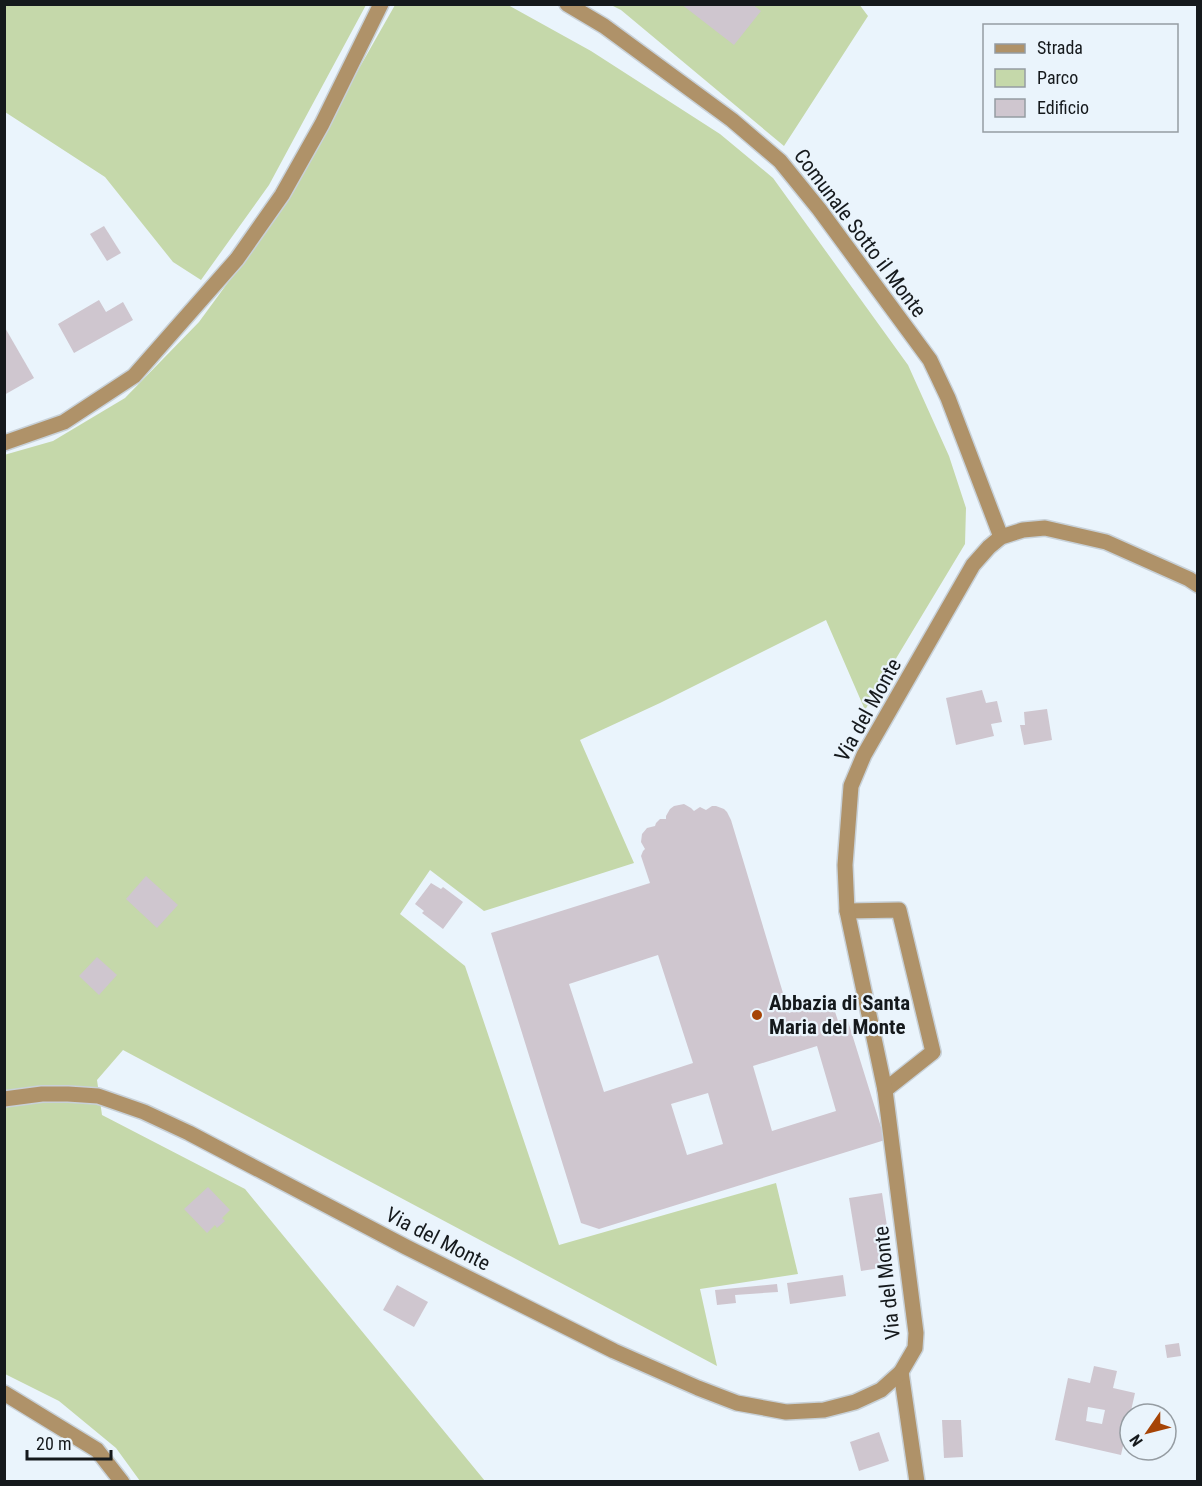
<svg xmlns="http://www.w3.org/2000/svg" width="1202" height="1486" viewBox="0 0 1202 1486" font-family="'Roboto Condensed',sans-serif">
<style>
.green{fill:#c5d8aa}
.building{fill:#cfc6cf;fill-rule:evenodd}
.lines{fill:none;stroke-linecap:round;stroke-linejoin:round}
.service-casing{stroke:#c8d1d8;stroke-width:18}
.minor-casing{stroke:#c8d1d8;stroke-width:18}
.service{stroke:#af9269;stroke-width:15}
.minor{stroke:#af9269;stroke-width:15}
.poi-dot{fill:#a64406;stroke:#eaf4fc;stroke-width:2}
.labels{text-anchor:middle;stroke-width:4.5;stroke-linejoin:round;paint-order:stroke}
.street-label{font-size:21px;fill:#15191c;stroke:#eaf4fc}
.poi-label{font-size:21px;font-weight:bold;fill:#15191c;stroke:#eaf4fc;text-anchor:start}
</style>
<rect width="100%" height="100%" fill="#eaf4fc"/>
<!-- green -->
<g class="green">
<polygon points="859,4 868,16 784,146 621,10 611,5"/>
<polygon points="4,5 5,4 366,5 269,185 201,280 173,262 105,177 5,112"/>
<polygon points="395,5 508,5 591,51 720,134 773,178 908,365 949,456 966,508 965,544 865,710 826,620 660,703 580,740 634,863 484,911 430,870 400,914 465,966 559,1245 776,1183 798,1274 700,1289 717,1366 123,1050 97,1080 102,1115 245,1189 485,1481 140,1481 116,1448 59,1401 5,1374 4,455 53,441 125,398 199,322 270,225"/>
</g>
<!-- building -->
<g class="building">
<polygon points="681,4 752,4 761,11 734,45"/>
<polygon points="104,226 121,253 107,261 90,234"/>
<polygon points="99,300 106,312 123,302 133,320 74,353 58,324"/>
<polygon points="4,326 34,378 4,395"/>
<polygon points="982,690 986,703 997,701 1002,722 991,724 994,736 956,745 946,698"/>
<polygon points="1047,709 1052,740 1024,745 1020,725 1025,725 1024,712"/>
<path d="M684,804l7,4 3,3 6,-4 6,3 6,-4h4l8,3 3,3 4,8 58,193 42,-14 7,22 9,-3 38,122 -286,89 -18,-6 -90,-290 159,-50 -9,-27 2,-5 2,-2 -4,-7 1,-8 5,-6 8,-2 1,-3 4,-4h6v-3l4,-7 4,-3zM658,955l35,108 -89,29 -35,-108zM817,1046l19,65 -64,20 -19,-65zM708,1093l15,51 -36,11 -16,-51z"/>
<polygon points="146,876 178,905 157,928 126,899"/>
<polygon points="431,883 441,889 443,887 463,902 443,929 422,913 424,911 415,904"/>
<polygon points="97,957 117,975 99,995 79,976"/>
<polygon points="208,1187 230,1210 222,1218 225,1221 217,1228 215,1225 207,1233 184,1209"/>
<polygon points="882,1193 893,1266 861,1271 849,1198"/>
<polygon points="843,1275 846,1296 790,1304 787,1283"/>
<polygon points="777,1284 778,1292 735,1295 736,1303 717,1305 715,1290"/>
<polygon points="397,1285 428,1302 414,1327 383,1310"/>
<polygon points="1179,1343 1181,1356 1167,1358 1165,1345"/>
<path d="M1094,1366l23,5 -4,17 22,5 -14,62 -66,-15 13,-62 22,5zM1088,1407l17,3 -3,14 -16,-3z"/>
<polygon points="942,1420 961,1420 963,1457 944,1458"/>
<polygon points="879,1432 889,1461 859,1471 850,1442"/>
</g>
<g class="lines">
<defs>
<g id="service">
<polyline points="847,911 899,910 933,1052 885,1090"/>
<polyline points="901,1372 917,1482"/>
</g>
<g id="minor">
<polyline points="567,4 604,26 732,120 780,161 819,209 930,360 948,398 1001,537"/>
<polyline points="4,443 64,422 134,376 237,259 282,195 322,124 381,4"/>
<polyline points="4,1099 42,1094 68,1094 98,1096 144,1112 189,1133 406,1247 614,1351 698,1388 737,1403 786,1412 824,1410 855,1402 881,1390 901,1372 915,1348 916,1333 885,1090 847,911 845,865 851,786 864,755 973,565 989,547 1001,537 1023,530 1045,528 1106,542 1189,579 1198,585"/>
<polyline points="4,1393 97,1450 122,1482"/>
</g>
</defs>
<!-- service casing -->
<use href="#service" class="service-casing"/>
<!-- minor casing -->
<use href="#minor" class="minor-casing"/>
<!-- service -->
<use href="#service" class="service"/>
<!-- minor -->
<use href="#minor" class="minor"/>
</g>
<!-- markers -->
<circle class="poi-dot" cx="757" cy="1015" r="6"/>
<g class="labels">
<!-- street labels -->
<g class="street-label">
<text transform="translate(860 233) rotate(53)" y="7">Comunale Sotto il Monte</text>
<text transform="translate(868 710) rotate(-61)" y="7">Via del Monte</text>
<text transform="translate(438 1239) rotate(27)" y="7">Via del Monte</text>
<text transform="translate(887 1283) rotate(-96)" y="7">Via del Monte</text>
</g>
<!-- poi labels -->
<g class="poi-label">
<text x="769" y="1010">Abbazia di Santa<tspan x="769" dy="24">Maria del Monte</tspan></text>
</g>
</g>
<!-- border -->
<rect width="1202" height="1486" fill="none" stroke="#15191c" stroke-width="12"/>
<!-- legend -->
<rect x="983" y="24" width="195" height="108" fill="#eaf4fc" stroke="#959ca2" stroke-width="1.5"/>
<rect x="995" y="44" width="30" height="9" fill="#af9269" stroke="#959ca2" stroke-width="1.5"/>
<text x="1037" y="54" font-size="18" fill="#15191c">Strada</text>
<rect x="995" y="69" width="30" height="18" fill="#c5d8aa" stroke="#959ca2" stroke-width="1.5"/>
<text x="1037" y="84" font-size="18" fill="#15191c">Parco</text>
<rect x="995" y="99" width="30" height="18" fill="#cfc6cf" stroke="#959ca2" stroke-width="1.5"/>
<text x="1037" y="114" font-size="18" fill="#15191c">Edificio</text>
<!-- north arrow -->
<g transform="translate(1148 1432) rotate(235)"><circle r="28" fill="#eaf4fc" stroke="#959ca2" stroke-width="1.5"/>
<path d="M0-4.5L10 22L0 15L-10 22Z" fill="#a64406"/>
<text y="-9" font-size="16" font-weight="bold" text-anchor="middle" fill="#15191c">N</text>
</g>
<!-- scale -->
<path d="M27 1450v9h84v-9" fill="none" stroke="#15191c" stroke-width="3"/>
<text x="36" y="1450" font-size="18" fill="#15191c" stroke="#eaf4fc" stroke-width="4.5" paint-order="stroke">20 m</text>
</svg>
